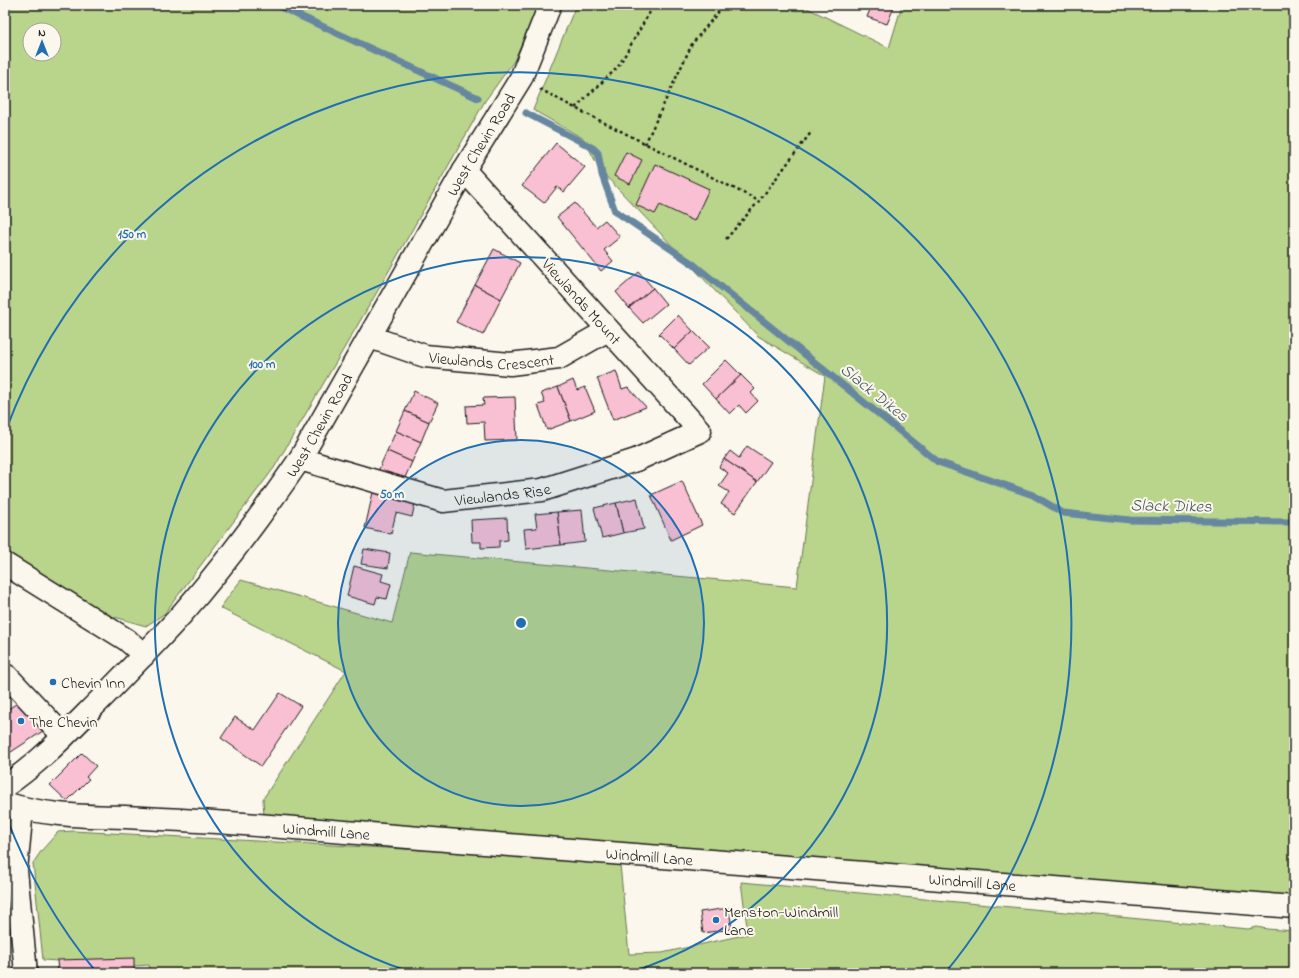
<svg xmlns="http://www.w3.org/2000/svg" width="1299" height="978" viewBox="0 0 1299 978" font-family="'Indie Flower',sans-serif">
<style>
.green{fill:#b9d48b;stroke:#6a7854;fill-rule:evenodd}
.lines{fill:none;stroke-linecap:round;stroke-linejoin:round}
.stream{stroke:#66879f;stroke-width:7}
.building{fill:#f9bfd3;stroke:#1c1c1c}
.minor-casing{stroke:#1c1c1c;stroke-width:25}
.path{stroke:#1c1c1c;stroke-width:2.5;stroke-dasharray:3 3;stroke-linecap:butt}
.minor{stroke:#fbf7ec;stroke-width:22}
.ring{fill:none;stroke:#1f6fb2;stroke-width:2}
.poi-dot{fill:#1f6fb2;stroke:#fbf7ec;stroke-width:1.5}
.labels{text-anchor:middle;stroke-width:4;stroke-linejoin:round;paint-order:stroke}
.street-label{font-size:16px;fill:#1c1c1c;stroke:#fbf7ec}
.poi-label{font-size:16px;fill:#1c1c1c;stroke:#fbf7ec;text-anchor:start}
.water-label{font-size:17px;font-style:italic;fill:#475a68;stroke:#fbf7ec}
.centre{fill:#1f6fb2;stroke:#fbf7ec;stroke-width:2}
.ring-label{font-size:12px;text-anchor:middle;font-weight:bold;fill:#1f6fb2;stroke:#fbf7ec;stroke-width:4;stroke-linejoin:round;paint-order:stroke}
</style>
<rect width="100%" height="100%" fill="#fbf7ec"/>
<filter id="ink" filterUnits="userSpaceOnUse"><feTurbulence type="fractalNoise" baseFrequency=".025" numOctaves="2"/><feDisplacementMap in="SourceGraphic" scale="8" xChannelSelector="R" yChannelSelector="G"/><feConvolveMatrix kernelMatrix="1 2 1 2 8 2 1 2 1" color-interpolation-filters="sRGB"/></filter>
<g filter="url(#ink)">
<!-- green -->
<g class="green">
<path d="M5,5h533l-24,56 -29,40 -108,191 -103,176 -110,146 -18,12 -35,-10 -106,-60zM30,30h24v24h-24z"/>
<polygon points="576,5 801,5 889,48 902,5 1294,5 1294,896 264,816 263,799 346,671 220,608 241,580 392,623 410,552 797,587 825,376 758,336 600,170 584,139 533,110"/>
<polygon points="73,831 459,852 620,865 629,954 662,953 748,934 741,882 1248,929 1257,927 1267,929 1294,931 1294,973 150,973 149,965 134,966 43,960 33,863 42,850 58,832"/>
</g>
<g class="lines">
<!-- stream -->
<g class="stream">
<polyline points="276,5 478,98"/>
<polyline points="526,113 593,148 598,153 602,175 615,211 693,264 938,462 1033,495 1063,513 1130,520 1294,522"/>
</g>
</g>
<!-- building -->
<g class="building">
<polygon points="872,5 895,5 887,24 867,17"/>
<polygon points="556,143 585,167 564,192 557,187 544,203 522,186"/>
<polygon points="626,152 642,160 630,184 614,176"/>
<polygon points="655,164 709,189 694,221 660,205 655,214 636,205"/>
<polygon points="575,203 596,227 605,220 620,237 604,250 613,261 601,271 557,217"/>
<polygon points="494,249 520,263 501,299 475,285"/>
<polygon points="639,272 653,288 629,308 616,292"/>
<polygon points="475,285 501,299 483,335 456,322"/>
<polygon points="653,288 666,304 643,323 629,308"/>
<polygon points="678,315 693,331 674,349 659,334"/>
<polygon points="693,331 709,347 689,365 674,349"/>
<polygon points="726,360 741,375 716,399 702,384"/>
<polygon points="616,371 622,389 628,387 646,407 613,420 597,378"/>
<polygon points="741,375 755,389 751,393 758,401 746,413 739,405 730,414 716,399"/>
<polygon points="573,380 577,390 585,387 595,411 571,421 558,387"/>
<polygon points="558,387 571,421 547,430 538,405 545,403 541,393"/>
<polygon points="414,391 438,403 429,422 405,411"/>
<polygon points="515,397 517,440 485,441 484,422 467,423 466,406 484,405 483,398"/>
<polygon points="405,411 429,422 421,442 396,431"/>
<polygon points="396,431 421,442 412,462 387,451"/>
<polygon points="747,446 771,462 757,482 724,459 730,451 739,458"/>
<polygon points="387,451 412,462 403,482 378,471"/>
<polygon points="724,459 757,482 735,513 721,504 729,492 719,486 728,473 719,467"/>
<polygon points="682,481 702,525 671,540 651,495"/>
<polygon points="374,488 416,498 412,517 396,513 391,534 365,528"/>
<polygon points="637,498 644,529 623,533 616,503"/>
<polygon points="616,503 623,533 602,538 594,508"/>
<polygon points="582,510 585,542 561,545 557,512"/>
<polygon points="557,512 561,545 526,549 524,529 537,528 535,514"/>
<polygon points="507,518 508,540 499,541 499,547 481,548 481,542 472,542 471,520"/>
<polygon points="364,549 390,553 388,568 361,564"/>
<polygon points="354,566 383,574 381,581 391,584 387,599 377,597 375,604 347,596"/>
<polygon points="280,693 301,706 261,766 221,738 235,717 255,730"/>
<polygon points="22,700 43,731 5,756 5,711"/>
<polygon points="82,753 96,766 86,777 89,779 67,801 50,785"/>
<polygon points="729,908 732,929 703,933 700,912"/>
<polygon points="134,958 134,973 58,973 57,960"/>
<polygon points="739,970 739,973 710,973 710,971"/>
</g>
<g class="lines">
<defs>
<g id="minor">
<path id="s1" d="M370,337l55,19 85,8 49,-6 49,-28"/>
<path id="s2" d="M300,459l143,42 99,-11 94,-30 64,-29 -236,-261"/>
<polyline points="5,564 127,640 144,655"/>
<polyline points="5,675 8,677 55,727 63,737"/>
<path id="s3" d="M5,786c36,-24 66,-57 96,-87 27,-28 54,-55 80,-84 43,-49 82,-102 119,-156l164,-289 57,-92 29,-73"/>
<path id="s4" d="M5,803c39,13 80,13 120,14 40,2 79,4 119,7l1050,83"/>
<polyline points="22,809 16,870 26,973"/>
</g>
</defs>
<!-- minor casing -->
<use href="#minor" class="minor-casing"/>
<!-- path -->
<g class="path">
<polyline points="540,89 575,108 759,201"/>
<polyline points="575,108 618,67 654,5"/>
<polyline points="645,144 692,44 724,5"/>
<polyline points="726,239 759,201 812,131"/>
</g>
<!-- minor -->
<use href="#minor" class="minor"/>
</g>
</g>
<!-- distance rings -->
<circle cx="521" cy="623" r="183" fill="#1f6fb2" fill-opacity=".12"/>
<g class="ring">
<circle cx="521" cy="623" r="183"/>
<path d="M411 972A366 366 0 1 1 631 972"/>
<path d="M97 973A550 550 0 0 1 6 816M6 430A550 550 0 1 1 945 973"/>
</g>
<!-- markers -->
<g class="poi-dot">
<circle cx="53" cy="682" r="4"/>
<circle cx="21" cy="721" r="4"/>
<circle cx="716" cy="920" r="4"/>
</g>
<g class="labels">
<!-- street labels -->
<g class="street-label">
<text dy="6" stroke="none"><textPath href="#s3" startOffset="805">West Chevin Road</textPath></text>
<text transform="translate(582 301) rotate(48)" y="6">Viewlands Mount</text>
<text dy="6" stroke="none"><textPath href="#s1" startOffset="125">Viewlands Crescent</textPath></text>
<text dy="6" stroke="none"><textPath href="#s3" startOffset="481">West Chevin Road</textPath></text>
<text dy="6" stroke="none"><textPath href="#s2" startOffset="209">Viewlands Rise</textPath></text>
<text dy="6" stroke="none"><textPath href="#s4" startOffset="323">Windmill Lane</textPath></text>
<text dy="6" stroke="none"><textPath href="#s4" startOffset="647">Windmill Lane</textPath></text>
<text dy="6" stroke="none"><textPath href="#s4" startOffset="971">Windmill Lane</textPath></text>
</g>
<!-- poi labels -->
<g class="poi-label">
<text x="61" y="688">Chevin Inn</text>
<text x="29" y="727">The Chevin</text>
<text x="724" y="917">Menston-Windmill<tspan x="724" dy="18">Lane</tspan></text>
</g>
<!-- water labels -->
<g class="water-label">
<text transform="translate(875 392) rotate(39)" y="6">Slack Dikes</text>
<text transform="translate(1171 505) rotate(1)" y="6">Slack Dikes</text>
</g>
</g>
<circle cx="521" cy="623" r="6" class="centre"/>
<g class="ring-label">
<text x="132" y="238">150 m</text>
<text x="262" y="368">100 m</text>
<text x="392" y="498">50 m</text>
</g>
<!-- margin -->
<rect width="1299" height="978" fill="none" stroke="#fbf7ec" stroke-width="20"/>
<rect x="10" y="10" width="1279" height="958" fill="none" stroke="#1c1c1c" stroke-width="1.5" filter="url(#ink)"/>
<!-- north arrow -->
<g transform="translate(42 42)"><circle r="19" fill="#fbf7ec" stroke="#a29f99"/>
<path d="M0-3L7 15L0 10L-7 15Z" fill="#1f6fb2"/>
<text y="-6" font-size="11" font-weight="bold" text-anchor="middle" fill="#1c1c1c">N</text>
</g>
</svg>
